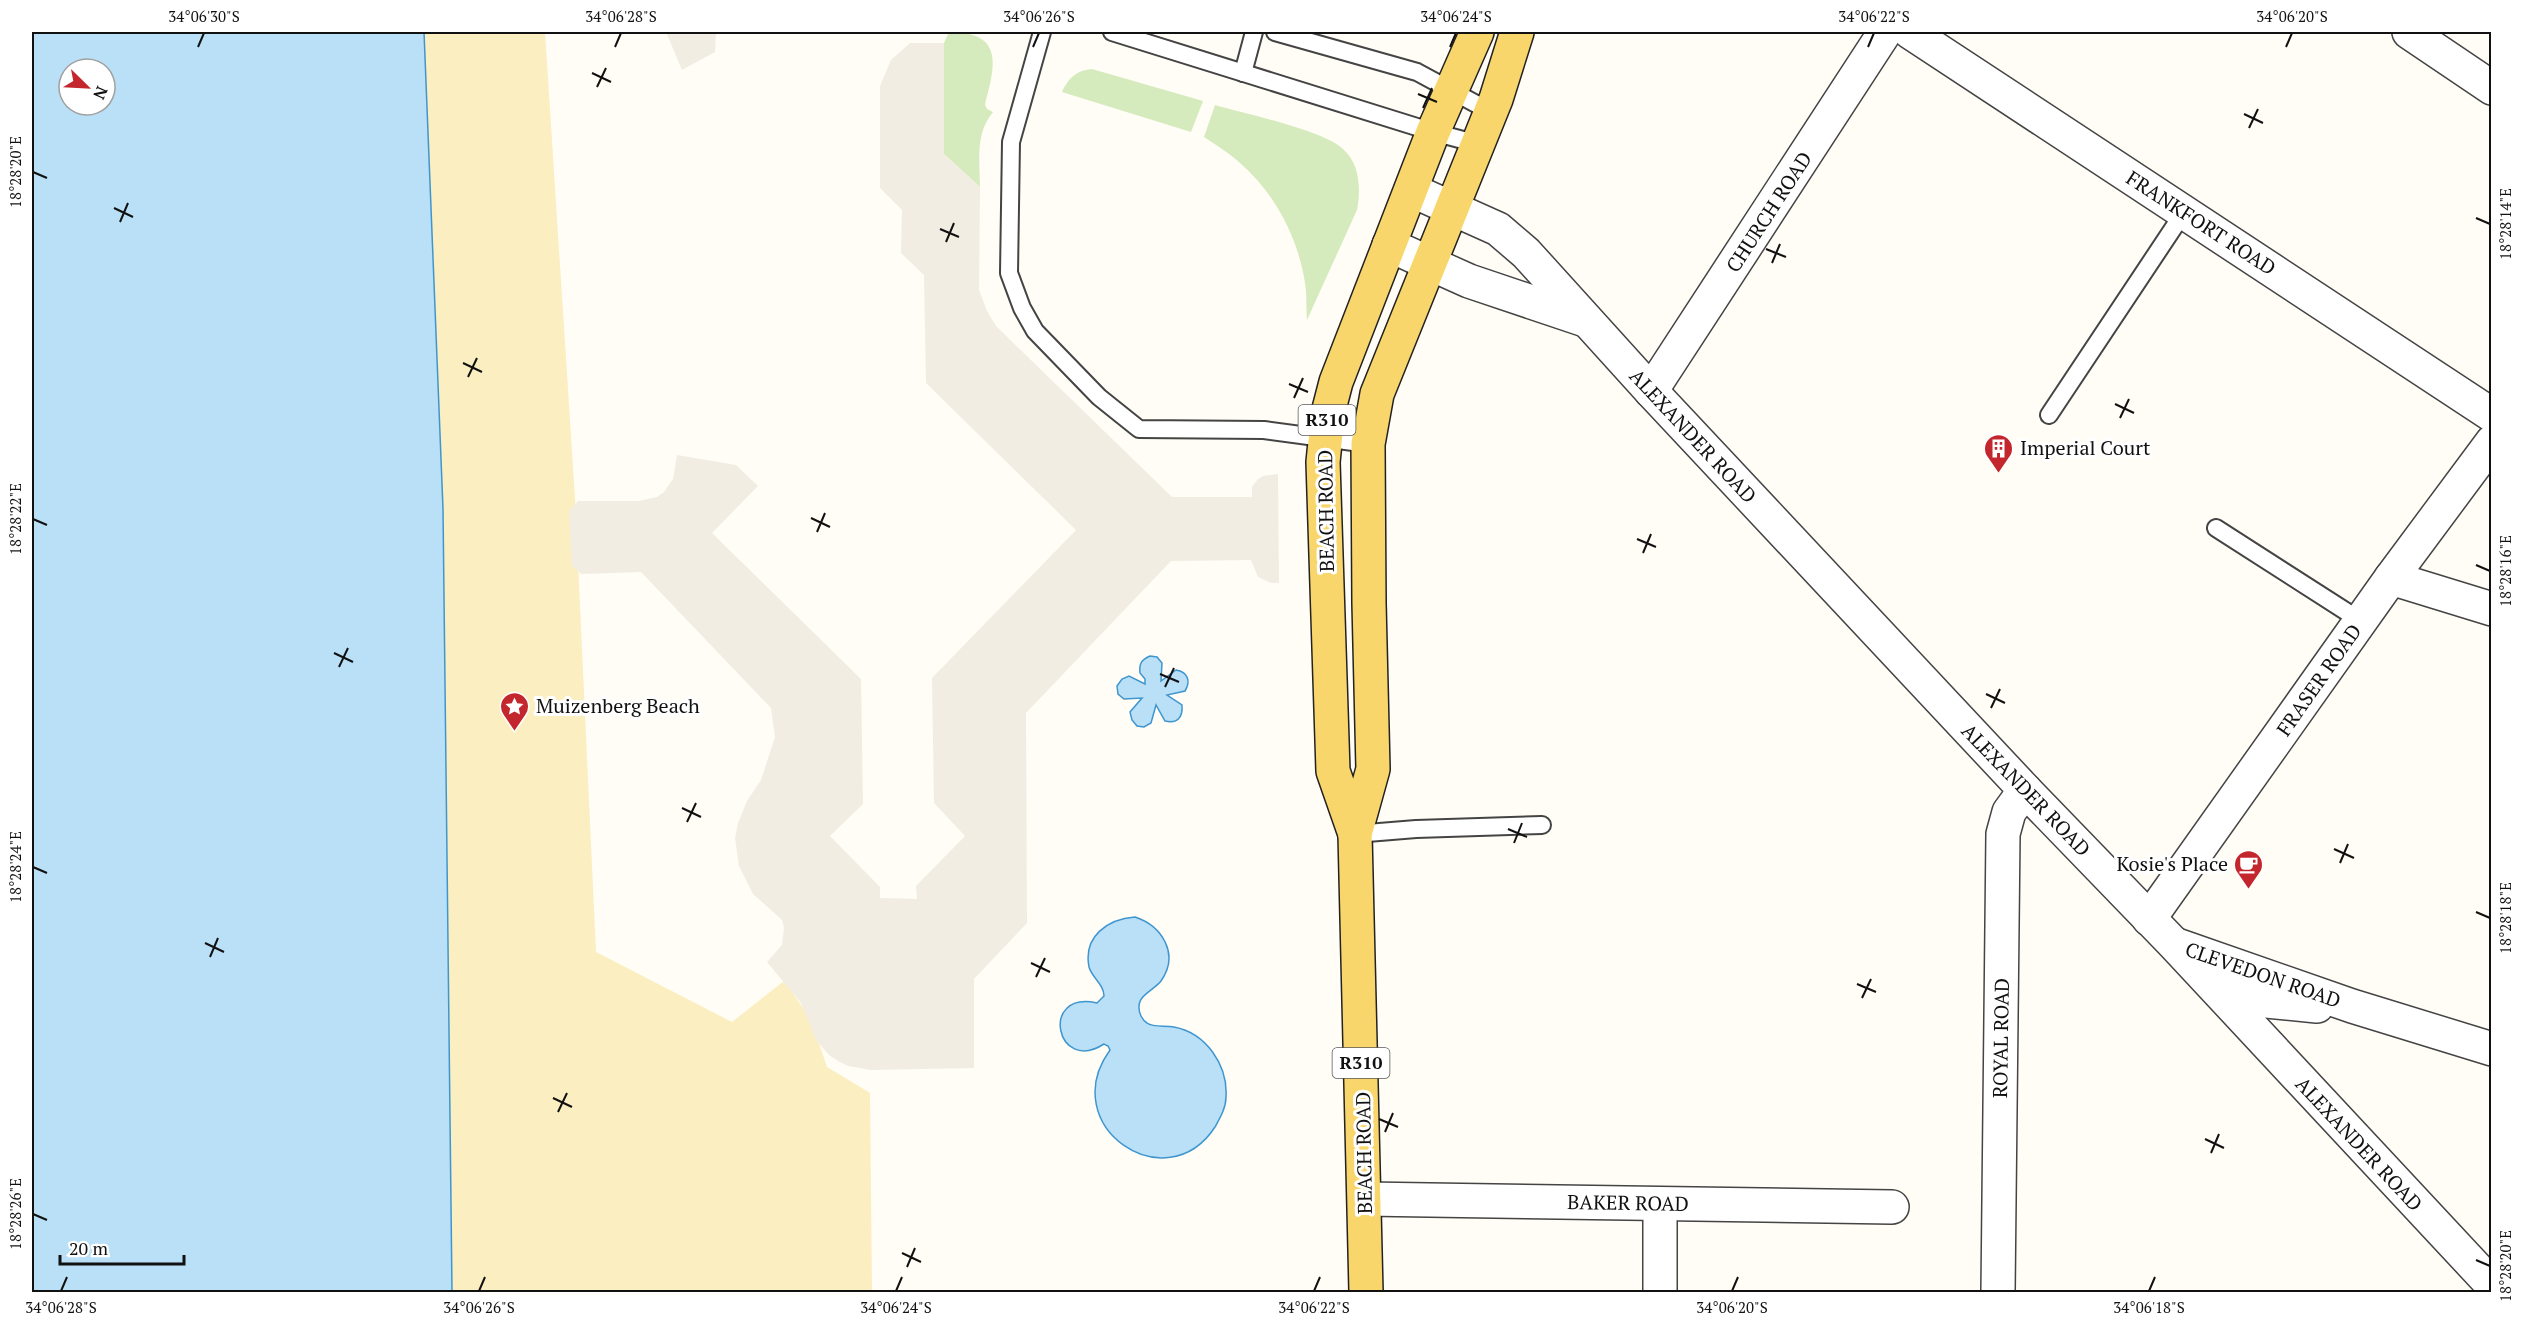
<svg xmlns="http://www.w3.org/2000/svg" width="2523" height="1324" viewBox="0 0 2523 1324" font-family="'PT Serif',serif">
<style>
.green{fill:#d5ebbd}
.sand{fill:#fbeec1}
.plaza{fill:#f1ede2}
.water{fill:#b9e0f7;stroke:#3f96cf;stroke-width:1.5;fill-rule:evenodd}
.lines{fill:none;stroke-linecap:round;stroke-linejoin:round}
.service-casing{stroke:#444;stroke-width:20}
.minor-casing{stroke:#444;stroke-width:36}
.primary-casing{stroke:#222;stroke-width:36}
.service{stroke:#fff;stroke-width:16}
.minor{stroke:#fff;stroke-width:33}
.primary{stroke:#f9d66b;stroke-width:33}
.ticks{fill:none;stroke:#111;stroke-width:2}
.labels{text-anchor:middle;stroke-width:6;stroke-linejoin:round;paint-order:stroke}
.shield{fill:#fff;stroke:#585858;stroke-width:1.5}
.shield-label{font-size:18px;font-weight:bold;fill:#111}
.street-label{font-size:20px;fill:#111;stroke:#fff}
.poi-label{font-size:20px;fill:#111;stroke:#fff;text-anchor:start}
.neatline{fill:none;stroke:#111;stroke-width:2}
.ticks-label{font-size:15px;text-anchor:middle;fill:#111}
</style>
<rect width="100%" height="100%" fill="#fffdf5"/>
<!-- green -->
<g class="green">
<path d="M949,32c56,0 46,34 36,73l2,4 6,3c-18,22 -13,47 -13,75l-36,-33v-111z"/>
<path d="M1092,69l111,32 -12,31 -129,-40c6,-14 15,-22 30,-23z"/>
<path d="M1215,105c28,8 110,26 128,44 17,15 18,40 14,61l-50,110c-1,-12 0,-25 -2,-37 -7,-46 -31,-91 -66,-121 -10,-9 -23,-17 -35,-25z"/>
</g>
<!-- sand -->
<polygon class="sand" points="424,32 545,32 575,498 596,952 732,1022 784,981 811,1019 827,1067 870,1093 872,1292 452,1292 443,509"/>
<!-- plaza -->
<g class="plaza">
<polygon points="666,32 716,32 715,52 682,70"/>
<polygon points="910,43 944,43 944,154 980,187 979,290 987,311 996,326 1172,497 1252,497 1252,487 1258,479 1263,476 1278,474 1279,583 1271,583 1258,577 1251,560 1171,561 1026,713 1027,923 974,979 974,1068 871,1070 848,1066 838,1061 829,1055 816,1040 801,1003 767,962 782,945 784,928 782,920 753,894 739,866 735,838 738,823 747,801 761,780 775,737 771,708 641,572 581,574 572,566 569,511 578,501 639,501 657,497 664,492 673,479 677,455 736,465 758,486 712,533 861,679 863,804 830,836 880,887 880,898 917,899 916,886 965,836 934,803 932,678 1076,530 926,383 924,275 901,253 902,210 880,188 880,86 891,60"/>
</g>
<!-- water -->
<g class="water">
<path d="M32,32h392l19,477 9,783h-420zM69,69h36v36h-36z"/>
<path d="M1150,656l7,1 5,6 -1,18 15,-11c12,2 15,11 9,21l-18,4 15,10c1,13 -5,19 -17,16l-9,-16 -5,18 -7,4 -7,-1 -5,-6 -2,-8 12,-14 -18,1 -6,-5 -1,-8 5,-7 7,-3 16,8v-5l-5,-6c-1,-9 1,-13 10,-17z"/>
<path d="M1135,917c27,9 45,37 26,64 -7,9 -23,14 -22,27 0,5 3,12 8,15 7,5 18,2 27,4 32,6 54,38 52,70 0,11 -6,21 -11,30 -49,75 -160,-1 -105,-77l-2,-4 -4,-2c-48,31 -65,-54 -7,-41l7,-7c0,-12 -12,-18 -15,-29 -6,-31 19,-48 46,-50z"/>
</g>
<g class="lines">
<defs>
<g id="service">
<polyline points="1042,32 1011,142 1009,273 1022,308 1035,331 1099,397 1139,429 1264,430 1368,444"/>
<polyline points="1112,32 1433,132 1478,144"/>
<polyline points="1275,32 1417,72 1491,112"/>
<polyline points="1243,73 1254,32"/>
<polyline points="2049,415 2184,212"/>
<polyline points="2216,528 2361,621"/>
<polyline points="1355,834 1416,829 1542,825"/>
</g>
<g id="minor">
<polyline points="1910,32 2492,415"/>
<polyline points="2409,32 2492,88"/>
<polyline points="1411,190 1498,229 1526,253 1651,391 2025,790 2174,944 2492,1285"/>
<polyline points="1389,245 1469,281 1585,320"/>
<polyline points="1651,391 1885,32"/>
<polyline points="2391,578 2492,609"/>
<polyline points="2149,919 2391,578 2492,442"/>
<polyline points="2177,945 2352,1006 2492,1049"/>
<polyline points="2224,997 2317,1006"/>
<polyline points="1365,1199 1892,1207"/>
<polyline points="1660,1204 1660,1292"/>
<polyline points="1998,1292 2003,834 2009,812 2025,790"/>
</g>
<g id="primary">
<polyline points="1355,834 1333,771 1323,462 1328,413 1336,382 1433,132 1477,32"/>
<polyline points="1366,1292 1355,834 1373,769 1369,603 1368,444 1377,394 1496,99 1517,32"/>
</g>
</defs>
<!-- service casing -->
<use href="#service" class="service-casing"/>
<!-- minor casing -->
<use href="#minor" class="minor-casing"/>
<!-- primary casing -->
<use href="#primary" class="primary-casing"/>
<!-- service -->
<use href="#service" class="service"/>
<!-- minor -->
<use href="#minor" class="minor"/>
<!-- primary -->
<use href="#primary" class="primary"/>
</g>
<!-- ticks -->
<path class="ticks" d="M198,47l6,-14M615,47l6,-14M1033,47l6,-14M1450,47l6,-14M1868,47l6,-14M2286,47l6,-14M592,73l19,9M597,87l9,-19M1418,94l19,8M1423,108l9,-20M2244,114l19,9M2249,128l9,-19M33,172l14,6M114,208l19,9M2476,218l14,6M120,222l8,-19M940,229l19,8M946,242l8,-19M1766,249l20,8M1772,263l8,-19M463,363l19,9M468,377l9,-19M1289,384l19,8M1294,398l9,-20M2115,404l19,9M2120,418l9,-19M811,518l19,9M33,519l14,6M817,532l8,-19M1637,539l19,8M1643,553l8,-19M2476,565l14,6M334,653l19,9M339,667l9,-19M1160,674l19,8M1165,687l9,-19M1986,694l19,9M1991,708l9,-19M682,808l19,9M687,822l9,-19M1508,829l19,8M1514,843l8,-20M2334,849l20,9M2340,863l8,-19M33,867l14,6M2476,912l14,6M205,943l19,9M210,957l8,-19M1031,963l19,9M1036,977l9,-19M1857,984l19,8M1862,998l9,-19M553,1098l19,9M558,1112l9,-19M1379,1119l19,8M1385,1132l8,-19M2205,1139l19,9M2211,1153l8,-19M33,1214l14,6M902,1253l19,9M2476,1260l14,6M907,1267l8,-19M61,1291l6,-14M479,1291l6,-14M896,1291l6,-14M1314,1291l6,-14M1732,1291l6,-14M2149,1291l6,-14"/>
<!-- icons -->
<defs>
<symbol id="building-pin" viewBox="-11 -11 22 30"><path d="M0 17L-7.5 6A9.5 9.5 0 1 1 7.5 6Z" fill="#c4262e" stroke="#fff"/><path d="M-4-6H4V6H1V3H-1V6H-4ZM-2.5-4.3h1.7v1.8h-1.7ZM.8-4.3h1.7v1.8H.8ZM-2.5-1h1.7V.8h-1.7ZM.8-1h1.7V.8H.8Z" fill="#fff"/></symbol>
<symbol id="sight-pin" viewBox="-11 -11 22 30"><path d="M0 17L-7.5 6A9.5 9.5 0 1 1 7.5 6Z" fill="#c4262e" stroke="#fff"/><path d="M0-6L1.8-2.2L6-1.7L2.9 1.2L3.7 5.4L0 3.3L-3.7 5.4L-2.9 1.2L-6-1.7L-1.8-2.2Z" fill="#fff"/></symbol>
<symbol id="cafe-pin" viewBox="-11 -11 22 30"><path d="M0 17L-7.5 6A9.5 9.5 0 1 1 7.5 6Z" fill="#c4262e" stroke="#fff"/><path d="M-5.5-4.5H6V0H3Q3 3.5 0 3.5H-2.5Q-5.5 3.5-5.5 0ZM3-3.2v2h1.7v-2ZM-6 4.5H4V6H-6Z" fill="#fff"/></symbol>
</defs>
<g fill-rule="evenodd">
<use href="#building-pin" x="1982" y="432" width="33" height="45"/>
<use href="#sight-pin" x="498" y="690" width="33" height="45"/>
<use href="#cafe-pin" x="2232" y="848" width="33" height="45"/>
</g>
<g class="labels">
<!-- shield labels -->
<g class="shield">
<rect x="1298.5" y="405" width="57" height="30" rx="4.5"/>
<rect x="1332.5" y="1048" width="57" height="30" rx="4.5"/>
</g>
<g class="shield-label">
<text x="1327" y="426">R310</text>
<text x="1361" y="1069">R310</text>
</g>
<!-- street labels -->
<g class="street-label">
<text transform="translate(1769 212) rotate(-57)" y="7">CHURCH ROAD</text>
<text transform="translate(2201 223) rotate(33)" y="7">FRANKFORT ROAD</text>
<text transform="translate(1693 436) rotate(47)" y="7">ALEXANDER ROAD</text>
<text transform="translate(1326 511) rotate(-91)" y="7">BEACH ROAD</text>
<text transform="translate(2319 680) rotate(-55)" y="7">FRASER ROAD</text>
<text transform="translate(2026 790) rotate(46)" y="7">ALEXANDER ROAD</text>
<text transform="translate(2263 975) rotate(19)" y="7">CLEVEDON ROAD</text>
<text transform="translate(2001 1038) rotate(-89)" y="7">ROYAL ROAD</text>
<text transform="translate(2359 1144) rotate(47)" y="7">ALEXANDER ROAD</text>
<text transform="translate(1364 1153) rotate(-91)" y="7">BEACH ROAD</text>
<text transform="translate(1628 1203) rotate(1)" y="7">BAKER ROAD</text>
</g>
<!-- poi labels -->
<g class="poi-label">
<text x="2020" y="455">Imperial Court</text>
<text x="536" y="713">Muizenberg Beach</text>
<text x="2228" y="871" text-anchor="end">Kosie's Place</text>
</g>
</g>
<!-- border -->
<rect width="2523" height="1324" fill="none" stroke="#ffffff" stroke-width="66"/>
<!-- north arrow -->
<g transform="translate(87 87) rotate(114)"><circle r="28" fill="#ffffff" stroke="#a0a0a0" stroke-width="1.5"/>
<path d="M0-4.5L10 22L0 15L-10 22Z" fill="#c4262e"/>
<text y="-9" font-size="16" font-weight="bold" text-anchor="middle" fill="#111111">N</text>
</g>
<!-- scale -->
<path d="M60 1255v9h124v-9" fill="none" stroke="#111111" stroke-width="3"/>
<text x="69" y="1255" font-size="18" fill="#111111" stroke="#ffffff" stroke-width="4.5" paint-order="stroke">20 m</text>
<rect x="33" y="33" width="2457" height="1258" class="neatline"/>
<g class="ticks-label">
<text x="204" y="22">34°06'30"S</text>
<text x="621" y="22">34°06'28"S</text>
<text x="1039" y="22">34°06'26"S</text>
<text x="1456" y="22">34°06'24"S</text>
<text x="1874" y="22">34°06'22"S</text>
<text x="2292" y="22">34°06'20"S</text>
<text transform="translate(16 172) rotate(-90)" y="5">18°28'20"E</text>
<text transform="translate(2506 224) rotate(-90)" y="5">18°28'14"E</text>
<text transform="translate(16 519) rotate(-90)" y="5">18°28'22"E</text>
<text transform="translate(2506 571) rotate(-90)" y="5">18°28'16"E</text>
<text transform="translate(16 867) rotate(-90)" y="5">18°28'24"E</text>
<text transform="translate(2506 918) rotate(-90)" y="5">18°28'18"E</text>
<text transform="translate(16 1214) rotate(-90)" y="5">18°28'26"E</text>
<text transform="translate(2506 1266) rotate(-90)" y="5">18°28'20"E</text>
<text x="61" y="1313">34°06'28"S</text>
<text x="479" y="1313">34°06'26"S</text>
<text x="896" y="1313">34°06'24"S</text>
<text x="1314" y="1313">34°06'22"S</text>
<text x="1732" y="1313">34°06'20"S</text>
<text x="2149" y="1313">34°06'18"S</text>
</g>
</svg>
